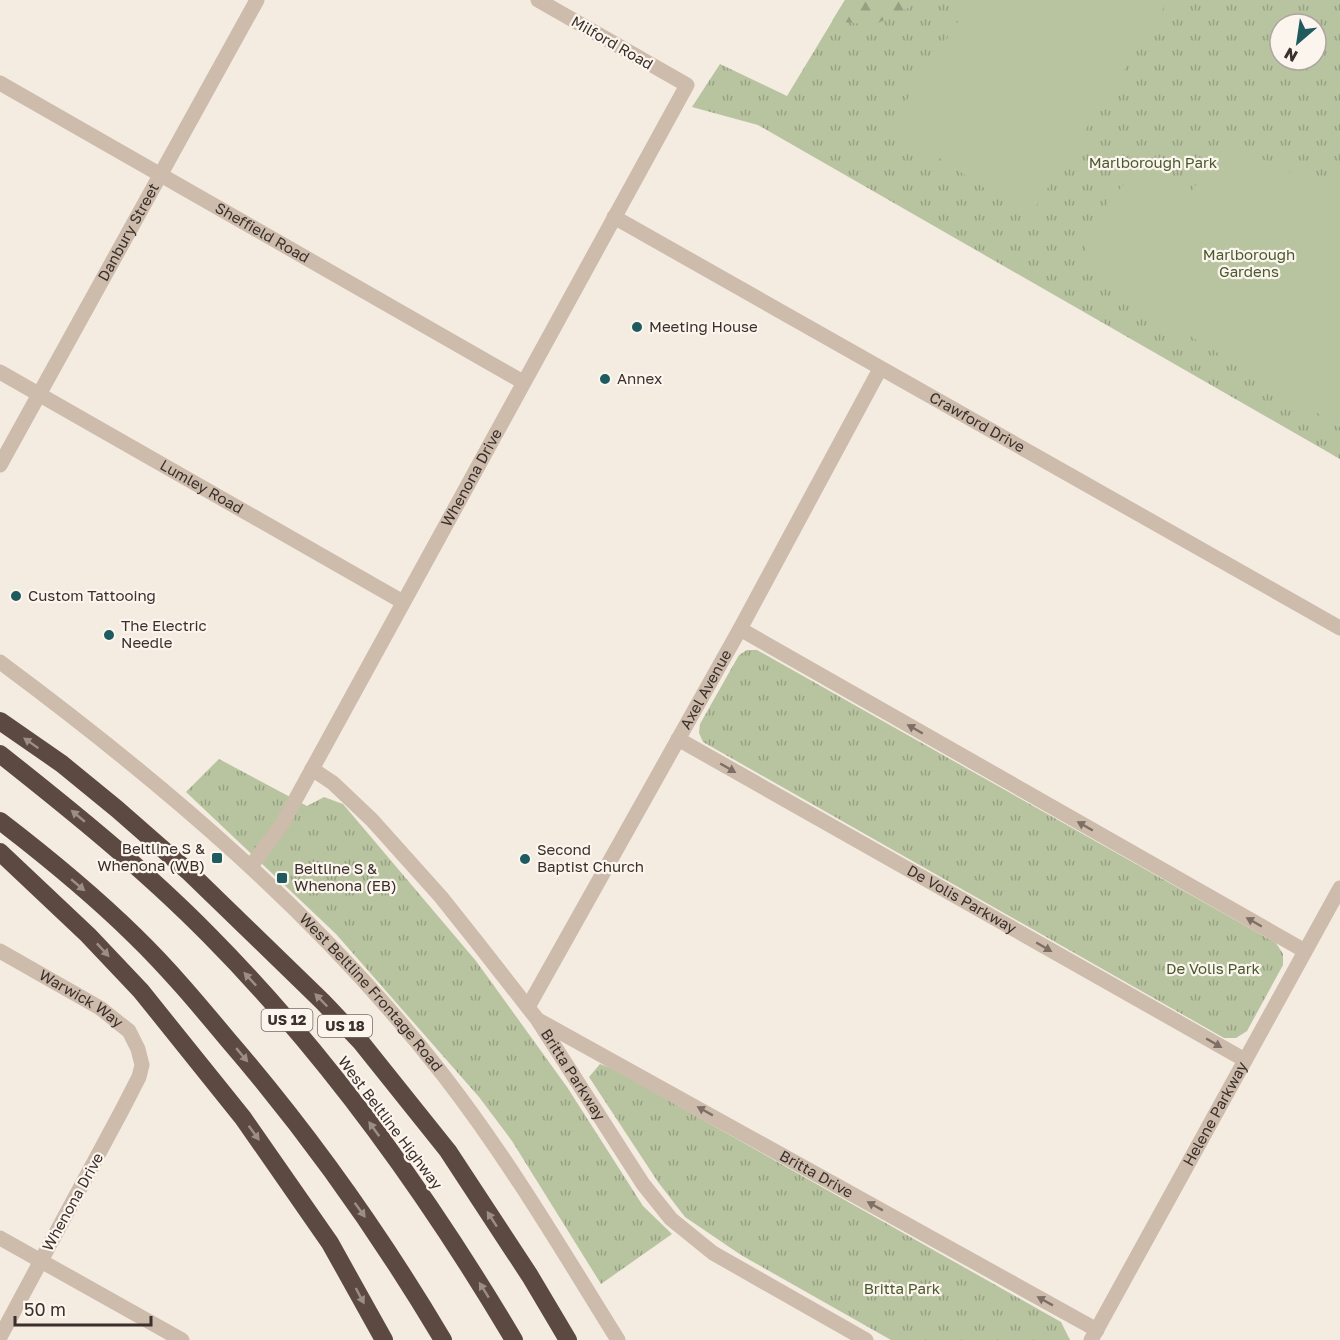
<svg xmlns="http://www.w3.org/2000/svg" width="1340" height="1340" viewBox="0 0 1340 1340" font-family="'Golos Text',sans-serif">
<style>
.grass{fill:url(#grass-tufts);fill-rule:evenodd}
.forest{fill:url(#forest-firs)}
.garden{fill:#b8c4a0}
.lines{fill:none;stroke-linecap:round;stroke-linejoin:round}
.minor{stroke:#cdbbac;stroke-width:15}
.highway{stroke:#5c4a42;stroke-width:18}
.oneway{fill:#7d6f65}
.oneway2{fill:#9c8e87}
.poi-dot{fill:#1f5a5e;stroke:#fbf5ee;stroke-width:2}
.labels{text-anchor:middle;stroke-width:4.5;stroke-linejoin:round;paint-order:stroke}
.shield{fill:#fbf5ee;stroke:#756b66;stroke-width:1.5}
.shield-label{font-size:14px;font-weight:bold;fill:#3b302b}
.street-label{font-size:15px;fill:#3b302b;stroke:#fbf5ee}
.park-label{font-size:15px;fill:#4a5a2e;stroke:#fbf5ee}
.poi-label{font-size:15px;fill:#3b302b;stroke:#fbf5ee;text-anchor:start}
</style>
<defs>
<pattern id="grass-tufts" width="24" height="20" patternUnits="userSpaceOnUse" patternTransform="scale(1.5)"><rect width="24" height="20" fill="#b8c4a0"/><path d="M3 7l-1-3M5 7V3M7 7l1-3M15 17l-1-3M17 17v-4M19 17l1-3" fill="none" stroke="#97a083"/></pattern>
<pattern id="forest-firs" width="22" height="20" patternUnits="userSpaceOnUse" patternTransform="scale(1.5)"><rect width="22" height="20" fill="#b8c4a0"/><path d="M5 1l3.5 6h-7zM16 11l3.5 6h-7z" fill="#97a083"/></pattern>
</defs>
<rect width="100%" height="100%" fill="#f4ebe1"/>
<!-- grass -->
<g class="grass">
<path d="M845,0h495v459l-582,-334 -66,-18 28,-43 67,32zM1280,24h36v36h-36z"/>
<polygon points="747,650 757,650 1276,943 1283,954 1283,965 1247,1031 1236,1038 1224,1038 703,742 699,733 700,724 739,655"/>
<polygon points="219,759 307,806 324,797 343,804 476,961 567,1087 643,1206 672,1234 601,1284 512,1141 479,1097 336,934 186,792"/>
<polygon points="600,1064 613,1069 1061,1322 1070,1340 891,1340 741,1255 685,1217 658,1182 589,1077"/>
</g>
<!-- forest -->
<polygon class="forest" points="845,0 916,0 914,5 874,25 832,21"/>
<!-- garden -->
<g class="garden">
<polygon points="972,0 1169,0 1029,217 890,126"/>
<polygon points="1228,144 1325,187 1340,182 1340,427 1106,285 1079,237 1147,157 1188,195"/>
</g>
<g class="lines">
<!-- minor -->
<g class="minor">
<path id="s1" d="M0,83l523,299"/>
<path id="s2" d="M614,217l726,411"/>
<path id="s3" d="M0,372l403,230"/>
<path id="s4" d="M0,465l257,-465"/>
<polyline points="740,629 1305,951"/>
<path id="s5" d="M0,662c163,121 319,253 444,414 65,84 118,174 174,264"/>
<path id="s6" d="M678,739l567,321"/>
<path id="s7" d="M312,769l21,14 39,37 69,77 35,44 61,78 106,165 28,35 42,34 153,87"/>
<path id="s8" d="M251,866l31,-42 405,-739 -149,-85"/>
<path id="s9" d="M0,951l100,57 29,23 9,18 4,16 -3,12 -18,35 -121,225"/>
<path id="s10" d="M528,1007l212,-378 140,-260"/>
<path id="s11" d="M540,1021l557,309"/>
<polyline points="0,1238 182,1340"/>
<path id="s12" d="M1091,1340l249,-452"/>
</g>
<!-- highway -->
<g class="highway">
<polyline points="0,721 62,764 117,809 190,873 323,1002 360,1041 448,1151 530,1276 568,1340"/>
<path d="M0,754c72,57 144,115 209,181 119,120 219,260 305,405"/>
<path d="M0,821c47,36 93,74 135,115 34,33 64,69 94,105 80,93 151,193 214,299"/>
<polyline points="0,852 88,935 141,991 243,1118 330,1243 384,1340"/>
</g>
</g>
<!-- one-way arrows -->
<defs><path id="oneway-solid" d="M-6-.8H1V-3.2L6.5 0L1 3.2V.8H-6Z" transform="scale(1.5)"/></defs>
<g class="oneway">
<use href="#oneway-solid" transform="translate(915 729) rotate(-150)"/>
<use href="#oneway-solid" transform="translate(728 768) rotate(30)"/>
<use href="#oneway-solid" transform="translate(1085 826) rotate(-150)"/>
<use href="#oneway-solid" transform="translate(1254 922) rotate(-150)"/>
<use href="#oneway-solid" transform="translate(1044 947) rotate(30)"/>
<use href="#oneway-solid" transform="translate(1214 1043) rotate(30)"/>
<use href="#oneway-solid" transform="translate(705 1111) rotate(-151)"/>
<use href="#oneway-solid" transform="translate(875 1206) rotate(-151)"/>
<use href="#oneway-solid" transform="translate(1045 1301) rotate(-151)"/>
</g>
<g class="oneway2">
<use href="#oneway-solid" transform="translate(31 743) rotate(-145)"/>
<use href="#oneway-solid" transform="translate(78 816) rotate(-140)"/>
<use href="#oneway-solid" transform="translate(78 885) rotate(40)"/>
<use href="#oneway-solid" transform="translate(103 950) rotate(47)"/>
<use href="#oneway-solid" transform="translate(250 979) rotate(-133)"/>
<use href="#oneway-solid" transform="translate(321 1000) rotate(-134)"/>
<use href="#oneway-solid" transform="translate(242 1055) rotate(50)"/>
<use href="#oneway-solid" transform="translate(374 1129) rotate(-126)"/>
<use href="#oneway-solid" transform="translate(254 1133) rotate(54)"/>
<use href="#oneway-solid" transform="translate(360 1210) rotate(54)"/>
<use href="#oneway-solid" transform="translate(492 1219) rotate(-123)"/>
<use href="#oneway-solid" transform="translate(484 1290) rotate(-122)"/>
<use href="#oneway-solid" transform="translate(360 1296) rotate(62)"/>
</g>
<!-- markers -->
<g class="poi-dot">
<circle cx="637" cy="327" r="6"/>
<circle cx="605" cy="379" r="6"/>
<circle cx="16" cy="596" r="6"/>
<circle cx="109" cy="635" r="6"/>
<rect x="211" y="852" width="12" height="12" rx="3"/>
<circle cx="525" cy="859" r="6"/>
<rect x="276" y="872" width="12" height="12" rx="3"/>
</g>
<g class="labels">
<!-- shield labels -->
<g class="shield">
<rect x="261.5" y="1009" width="51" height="22" rx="4.5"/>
<rect x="318" y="1015" width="54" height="22" rx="4.5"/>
</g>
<g class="shield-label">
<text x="287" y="1025">US 12</text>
<text x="345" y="1031">US 18</text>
</g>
<!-- street labels -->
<g class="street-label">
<text transform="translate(612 43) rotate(30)" y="5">Milford Road</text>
<text dy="5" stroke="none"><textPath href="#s4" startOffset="266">Danbury Street</textPath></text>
<text dy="5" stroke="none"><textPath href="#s1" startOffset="302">Sheffield Road</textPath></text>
<text dy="5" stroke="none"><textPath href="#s2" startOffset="417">Crawford Drive</textPath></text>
<text dy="5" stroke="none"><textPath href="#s8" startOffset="447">Whenona Drive</textPath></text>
<text dy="5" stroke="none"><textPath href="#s3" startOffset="232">Lumley Road</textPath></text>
<text dy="5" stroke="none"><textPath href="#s10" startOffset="364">Axel Avenue</textPath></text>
<text dy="5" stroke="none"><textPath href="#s6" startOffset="326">De Volis Parkway</textPath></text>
<text dy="5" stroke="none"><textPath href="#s5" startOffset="498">West Beltline Frontage Road</textPath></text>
<text dy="5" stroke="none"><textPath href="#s9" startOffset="94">Warwick Way</textPath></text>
<text dy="5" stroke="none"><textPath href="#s7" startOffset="404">Britta Parkway</textPath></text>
<text dy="5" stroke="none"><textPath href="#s12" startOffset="258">Helene Parkway</textPath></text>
<text transform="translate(390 1123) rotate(53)" y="5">West Beltline Highway</text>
<text dy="5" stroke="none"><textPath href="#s11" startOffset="316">Britta Drive</textPath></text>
<text transform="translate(73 1202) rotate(-61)" y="5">Whenona Drive</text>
</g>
<!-- park labels -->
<g class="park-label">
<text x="1153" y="168">Marlborough Park</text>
<text x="1249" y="260">Marlborough<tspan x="1249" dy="17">Gardens</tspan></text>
<text x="1213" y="974">De Volis Park</text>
<text x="902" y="1294">Britta Park</text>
</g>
<!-- poi labels -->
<g class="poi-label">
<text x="649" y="332">Meeting House</text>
<text x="617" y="384">Annex</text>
<text x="28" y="601">Custom Tattooing</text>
<text x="121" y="631">The Electric<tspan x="121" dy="17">Needle</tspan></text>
<text x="205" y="854" text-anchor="end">Beltline S &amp;<tspan x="205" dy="17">Whenona (WB)</tspan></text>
<text x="537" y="855">Second<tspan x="537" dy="17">Baptist Church</tspan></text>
<text x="294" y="874">Beltline S &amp;<tspan x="294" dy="17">Whenona (EB)</tspan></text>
</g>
</g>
<!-- north arrow -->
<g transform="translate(1298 42) rotate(209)"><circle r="28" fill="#fbf5ee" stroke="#aea6a0" stroke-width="1.5"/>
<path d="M0-4.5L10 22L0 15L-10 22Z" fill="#1f5a5e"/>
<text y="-9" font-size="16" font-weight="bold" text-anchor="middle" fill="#3b302b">N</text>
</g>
<!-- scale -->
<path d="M15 1316v9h136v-9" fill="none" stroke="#3b302b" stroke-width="3"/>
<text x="24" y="1316" font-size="18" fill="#3b302b" stroke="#fbf5ee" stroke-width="4.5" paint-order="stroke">50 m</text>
</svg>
